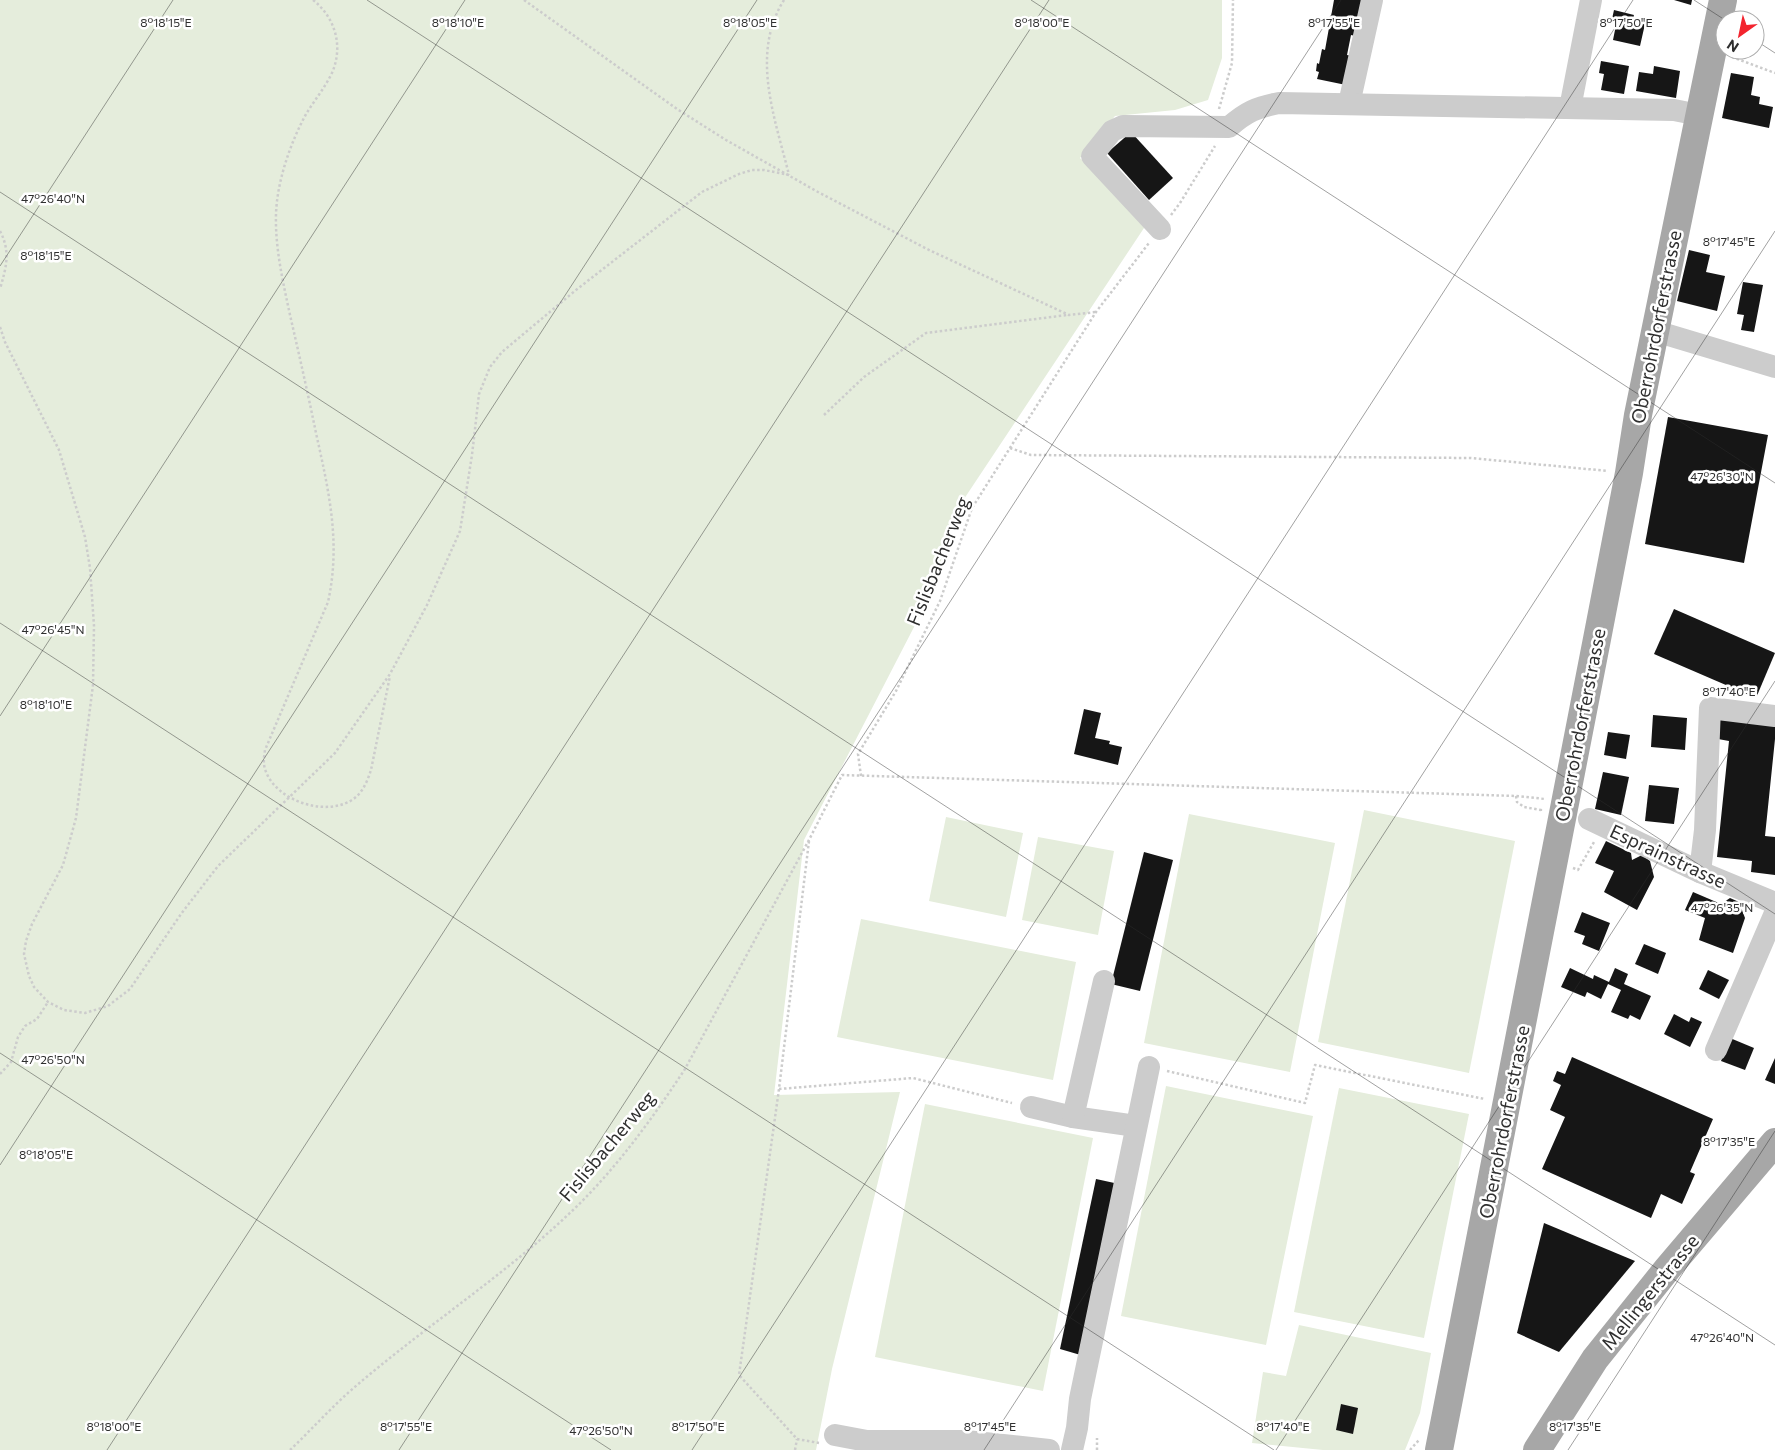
<svg xmlns="http://www.w3.org/2000/svg" width="1775" height="1450" viewBox="0 0 1775 1450" font-family="Commissioner,sans-serif">
<style>
.green{fill:#e5eddc}
.building{fill:#161616}
.lines{fill:none;stroke-linecap:round;stroke-linejoin:round}
.path{stroke:#ccc;stroke-width:2.5;stroke-dasharray:2.5 2.5;stroke-linecap:butt}
.minor{stroke:#ccc;stroke-width:22}
.major{stroke:#a7a7a7;stroke-width:28}
.ticks{fill:none;stroke:#2f2f2f;stroke-width:1;stroke-opacity:0.45}
.labels{text-anchor:middle;stroke-width:5;stroke-linejoin:round;paint-order:stroke}
.street-label{font-size:19px;fill:#2f2f2f;stroke:#fff}
.ticks-label{font-size:12px;text-anchor:middle;fill:#2f2f2f;stroke:#fff;stroke-width:5;stroke-linejoin:round;paint-order:stroke}
</style>
<rect width="100%" height="100%" fill="#fff"/>
<!-- green -->
<g class="green">
<polygon points="0,0 1222,0 1222,58 1208,100 1175,110 1115,116 1080,158 1146,225 958,508 929,598 804,840 774,1095 900,1092 832,1369 816,1450 0,1450"/>
<polygon points="1364,810 1515,841 1469,1073 1318,1042"/>
<polygon points="1189,814 1335,843 1290,1072 1144,1043"/>
<polygon points="946,817 1023,833 1006,917 929,901"/>
<polygon points="1038,837 1114,851 1098,935 1022,920"/>
<polygon points="861,919 1076,962 1053,1080 837,1037"/>
<polygon points="1166,1086 1313,1116 1266,1345 1121,1316"/>
<polygon points="1339,1088 1469,1114 1424,1338 1294,1312"/>
<polygon points="925,1104 1093,1138 1043,1391 875,1357"/>
<polygon points="1299,1325 1431,1353 1420,1413 1405,1450 1323,1450 1252,1443 1263,1372 1286,1376"/>
</g>
<!-- building -->
<g class="building">
<polygon points="1334,0 1362,0 1355,36 1351,35 1347,55 1352,56 1346,85 1317,79 1319,72 1316,71 1317,63 1319,64 1322,49 1325,50"/>
<polygon points="1674,0 1692,0 1691,5"/>
<polygon points="1614,10 1634,15 1632,21 1645,24 1640,46 1613,40 1617,20 1612,19"/>
<polygon points="1601,61 1629,66 1624,94 1601,90 1604,74 1599,73"/>
<polygon points="1654,66 1680,71 1676,98 1636,91 1639,72 1653,74"/>
<polygon points="1731,73 1754,77 1751,95 1760,97 1759,104 1773,107 1769,128 1722,118"/>
<polygon points="1131,132 1173,178 1149,200 1107,153"/>
<polygon points="1689,250 1710,255 1706,272 1725,276 1717,311 1677,301"/>
<polygon points="1743,282 1763,285 1754,332 1741,330 1744,315 1737,314"/>
<polygon points="1668,417 1768,435 1744,563 1645,544"/>
<polygon points="1674,609 1775,653 1756,698 1654,654"/>
<polygon points="1084,709 1101,713 1095,738 1110,741 1109,744 1122,747 1118,765 1074,754"/>
<polygon points="1653,715 1687,718 1685,750 1651,747"/>
<polygon points="1720,718 1775,723 1775,739 1765,836 1775,837 1775,875 1751,872 1752,861 1717,857 1729,741 1718,739"/>
<polygon points="1608,732 1630,735 1626,759 1604,755"/>
<polygon points="1603,772 1629,777 1621,815 1595,809"/>
<polygon points="1649,785 1679,788 1674,824 1645,821"/>
<polygon points="1606,841 1631,853 1632,860 1642,855 1650,861 1654,877 1637,910 1604,892 1614,871 1595,863"/>
<polygon points="1144,852 1173,860 1140,991 1111,984"/>
<polygon points="1693,892 1721,904 1730,898 1739,902 1745,918 1733,953 1699,940 1705,918 1685,910"/>
<polygon points="1582,912 1610,923 1599,951 1582,944 1585,936 1574,932"/>
<polygon points="1644,944 1666,953 1658,974 1635,964"/>
<polygon points="1570,968 1593,979 1594,975 1609,982 1615,968 1628,974 1624,984 1651,996 1640,1020 1630,1015 1628,1019 1611,1012 1621,990 1608,984 1601,999 1587,992 1585,997 1561,987"/>
<polygon points="1708,970 1729,980 1719,999 1699,989"/>
<polygon points="1674,1014 1689,1022 1691,1017 1702,1022 1690,1047 1664,1034"/>
<polygon points="1730,1038 1754,1048 1745,1070 1721,1061"/>
<polygon points="1572,1057 1713,1119 1690,1172 1695,1174 1682,1204 1661,1194 1651,1218 1542,1169 1565,1117 1550,1110 1561,1085 1553,1081 1557,1071 1565,1074"/>
<polygon points="1775,1058 1775,1084 1765,1080"/>
<polygon points="1096,1179 1119,1184 1084,1356 1060,1349"/>
<polygon points="1544,1223 1635,1261 1559,1352 1517,1333"/>
<polygon points="1341,1404 1358,1408 1353,1434 1336,1430"/>
</g>
<g class="lines">
<!-- path -->
<g class="path">
<path d="M313,0c23,18 31,48 18,75 -7,14 -18,27 -26,41 -15,28 -28,66 -29,98 -1,34 7,68 14,101 9,39 18,79 26,118 13,59 25,110 12,169l-63,148c-1,7 -2,13 0,19 10,33 65,50 91,28 8,-7 12,-18 15,-27l19,-94"/>
<polyline points="524,0 677,109 726,140 818,192 929,250 1069,315 1096,312"/>
<path d="M784,0c-34,54 -9,118 5,175"/>
<polyline points="1732,57 1775,73"/>
<polyline points="1219,109 1232,63 1233,0"/>
<polyline points="1171,215 1180,203 1215,146"/>
<path d="M0,231c11,21 6,37 0,58"/>
<polyline points="0,327 5,342 59,450 85,537 90,568 94,626 93,685 76,818 63,865 32,924 26,941 24,954 29,976 34,987 48,1002 64,1010 85,1013 108,1006 130,989 181,914 218,866 335,753 390,674 427,605 460,531 472,455 479,394 490,367 502,352 576,290 702,192 739,174 752,170 764,170 789,175"/>
<polyline points="824,415 864,377 926,333 1067,315"/>
<polyline points="1010,448 1031,455 1471,458 1608,471"/>
<polyline points="861,776 858,754 896,691 940,601 972,508 1096,312 1149,243"/>
<polyline points="1516,796 1517,802 1524,807 1541,810 1540,812"/>
<polyline points="809,841 779,1089 739,1375 797,1439 819,1443"/>
<polyline points="1573,868 1578,870 1594,842"/>
<polyline points="1167,1071 1305,1103 1315,1065 1485,1099"/>
<polyline points="0,1074 11,1062 18,1037 25,1026 37,1019 48,1002"/>
<polyline points="779,1089 913,1078 1012,1103"/>
<path d="M290,1450c20,-19 39,-40 59,-58 72,-63 154,-115 223,-181 44,-42 80,-92 113,-142l125,-231 32,-63 674,21 29,3"/>
<polyline points="795,1450 797,1439"/>
<polyline points="1097,1450 1097,1438"/>
<polyline points="1410,1450 1419,1440"/>
</g>
<!-- minor -->
<g class="minor">
<polyline points="1349,104 1372,0"/>
<polyline points="1570,108 1591,0"/>
<path d="M1160,229l-68,-73 20,-25 11,-5 106,1c17,-15 28,-20 50,-24l395,7 25,5"/>
<polyline points="1655,331 1775,367"/>
<polyline points="1589,819 1700,872 1775,903"/>
<polyline points="1700,872 1705,830 1710,708 1775,716"/>
<polyline points="1716,1050 1775,913"/>
<polyline points="1031,1107 1073,1117 1136,1126"/>
<polyline points="1073,1117 1104,981"/>
<polyline points="835,1435 867,1441 966,1441 1049,1450"/>
<polyline points="1072,1450 1077,1428 1080,1399 1149,1067"/>
</g>
<!-- major -->
<g class="major">
<polyline points="1439,1450 1597,639 1629,473 1638,415 1723,0"/>
<polyline points="1537,1450 1595,1359 1668,1268 1775,1142"/>
</g>
</g>
<!-- ticks -->
<path class="ticks" d="M367,0l1408,914M1031,0l744,483M1694,0l31,20M1755,40l20,13M0,192l1775,1153M0,266l173,-266M0,623l1274,827M0,716l465,-716M0,1053l611,397M0,1165l757,-1165M107,1450l942,-1450M399,1450l942,-1450M692,1450l941,-1450M984,1450l791,-1219M1276,1450l499,-769M1568,1450l207,-319"/>
<g class="labels">
<!-- street labels -->
<g class="street-label">
<text transform="translate(1656 327) rotate(-79)" y="7">Oberrohrdorferstrasse</text>
<text transform="translate(938 561) rotate(-68)" y="7">Fislisbacherweg</text>
<text transform="translate(1580 725) rotate(-79)" y="7">Oberrohrdorferstrasse</text>
<text transform="translate(1668 856) rotate(25)" y="7">Esprainstrasse</text>
<text transform="translate(1504 1122) rotate(-79)" y="7">Oberrohrdorferstrasse</text>
<text transform="translate(607 1146) rotate(-50)" y="7">Fislisbacherweg</text>
<text transform="translate(1650 1292) rotate(-51)" y="7">Mellingerstrasse</text>
</g>
</g>
<g class="ticks-label">
<text x="166" y="27">8°18'15"E</text>
<text x="458" y="27">8°18'10"E</text>
<text x="750" y="27">8°18'05"E</text>
<text x="1042" y="27">8°18'00"E</text>
<text x="1334" y="27">8°17'55"E</text>
<text x="1626" y="27">8°17'50"E</text>
<text x="53" y="203">47°26'40"N</text>
<text x="1729" y="246">8°17'45"E</text>
<text x="46" y="260">8°18'15"E</text>
<text x="1722" y="481">47°26'30"N</text>
<text x="53" y="634">47°26'45"N</text>
<text x="1729" y="696">8°17'40"E</text>
<text x="46" y="709">8°18'10"E</text>
<text x="1722" y="912">47°26'35"N</text>
<text x="53" y="1064">47°26'50"N</text>
<text x="1729" y="1146">8°17'35"E</text>
<text x="46" y="1159">8°18'05"E</text>
<text x="1722" y="1342">47°26'40"N</text>
<text x="114" y="1431">8°18'00"E</text>
<text x="406" y="1431">8°17'55"E</text>
<text x="698" y="1431">8°17'50"E</text>
<text x="990" y="1431">8°17'45"E</text>
<text x="1283" y="1431">8°17'40"E</text>
<text x="1575" y="1431">8°17'35"E</text>
<text x="601" y="1435">47°26'50"N</text>
</g>
<!-- north arrow -->
<g transform="translate(1740 35) rotate(213)"><circle r="24" fill="#ffffff" stroke="#acacac"/>
<path d="M0-4L9 19L0 12L-9 19Z" fill="#f3242e"/>
<text y="-8" font-size="14" font-weight="bold" text-anchor="middle" fill="#2f2f2f">N</text>
</g>
</svg>
